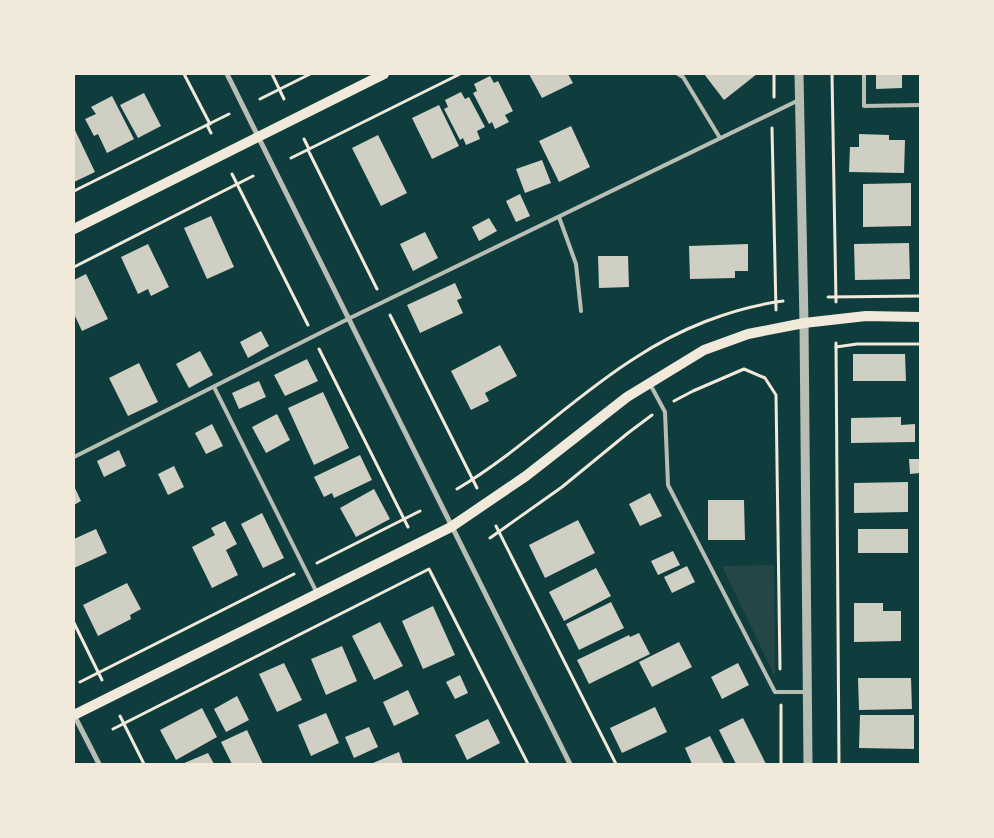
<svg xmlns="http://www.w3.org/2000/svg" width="994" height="838" viewBox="0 0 994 838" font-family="Literata,serif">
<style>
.green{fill:#244646}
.building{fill:#cfcfc3}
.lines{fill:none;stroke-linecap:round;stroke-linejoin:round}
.path{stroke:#f1e9da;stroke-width:3}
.service{stroke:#b8beb3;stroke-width:4}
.minor{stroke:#b8beb3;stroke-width:5}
.tertiary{stroke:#b8beb3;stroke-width:9}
.secondary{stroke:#f1e9da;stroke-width:10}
</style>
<rect width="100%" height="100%" fill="#0f3d3e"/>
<!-- green -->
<polygon class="green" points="774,565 775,677 722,566"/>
<!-- building -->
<g class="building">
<polygon points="529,74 568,74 573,83 542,98"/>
<polygon points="704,74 757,74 724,100"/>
<polygon points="876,74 902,74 902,88 876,89"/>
<polygon points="490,76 494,83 498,81 513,111 505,115 509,122 495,129 492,122 489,124 473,93 477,91 474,84"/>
<polygon points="461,92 465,99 469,97 485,127 477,131 480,139 466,145 463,138 460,140 444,109 448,107 445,100"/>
<polygon points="144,93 161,126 138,138 120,105"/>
<polygon points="112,96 134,139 107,153 98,134 94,136 85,119 96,114 91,107"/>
<polygon points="439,105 459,146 432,159 412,118"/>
<polygon points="571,126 590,167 559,182 539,141"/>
<polygon points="74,128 95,172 74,182"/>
<polygon points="859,134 889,135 889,140 905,140 904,173 849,172 850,147 859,147"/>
<polygon points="378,135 407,193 381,206 352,148"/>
<polygon points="542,160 551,183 525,193 516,169"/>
<polygon points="911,183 911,226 863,227 863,184"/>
<polygon points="520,194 530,216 516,222 506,201"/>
<polygon points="211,216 234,267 207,279 184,228"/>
<polygon points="489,218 497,231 479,241 472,227"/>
<polygon points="425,232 438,258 413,271 400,244"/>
<polygon points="909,243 910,279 855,280 854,244"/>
<polygon points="148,244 169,287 151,296 148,289 138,294 121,257"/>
<polygon points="748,244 748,271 735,271 735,278 690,279 689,246"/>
<polygon points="598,256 628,256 629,287 599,288"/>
<polygon points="86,274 108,319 82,331 74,314 74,280"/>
<polygon points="455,283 462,298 457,300 463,313 420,333 407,305"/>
<polygon points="261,331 269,346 248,358 240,342"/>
<polygon points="500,345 517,376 485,393 489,401 471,410 451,371"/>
<polygon points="200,351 213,375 189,388 176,364"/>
<polygon points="853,354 905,354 906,381 853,381"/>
<polygon points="307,359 318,381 285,396 274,375"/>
<polygon points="139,363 158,402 128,416 109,378"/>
<polygon points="259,381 266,397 239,409 232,393"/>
<polygon points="323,392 349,448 314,465 288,408"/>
<polygon points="277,414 290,440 266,453 252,427"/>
<polygon points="901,417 901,425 915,424 915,442 851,443 851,418"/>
<polygon points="212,424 223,446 206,454 195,433"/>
<polygon points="119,450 126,466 104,477 97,461"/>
<polygon points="360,455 372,480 334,498 332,493 324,497 314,477"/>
<polygon points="909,459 920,459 920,473 910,474"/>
<polygon points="174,466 184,487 168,495 158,474"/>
<polygon points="908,482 908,512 854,513 854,483"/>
<polygon points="74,486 81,501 74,505"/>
<polygon points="374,489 390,519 356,537 340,508"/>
<polygon points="650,493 662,516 640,526 629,504"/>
<polygon points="708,500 744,500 745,540 708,540"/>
<polygon points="262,513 284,558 263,568 241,524"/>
<polygon points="578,520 595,553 545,578 529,545"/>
<polygon points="225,521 237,544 226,550 238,575 212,588 192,547 215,535 211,528"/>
<polygon points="96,529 107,553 74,568 74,539"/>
<rect x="858" y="529" width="50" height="24"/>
<polygon points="673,551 680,565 658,575 651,561"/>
<polygon points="687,566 695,582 672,593 664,577"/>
<polygon points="596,568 611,596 564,621 549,592"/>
<polygon points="127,583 141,609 130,615 131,619 98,636 83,605"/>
<polygon points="611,602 624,628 579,650 566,624"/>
<polygon points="854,603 883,603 883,611 901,611 901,641 854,642"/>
<polygon points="433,606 455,655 423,669 402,621"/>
<polygon points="380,622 403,666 374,680 352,636"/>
<polygon points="639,633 650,654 589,684 577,660 629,635 630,637"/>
<polygon points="679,642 692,667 652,687 639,662"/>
<polygon points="342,646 357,681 326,695 311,659"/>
<polygon points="284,663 302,700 277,712 259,674"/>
<polygon points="738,663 749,685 722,699 711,677"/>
<polygon points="460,675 468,693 455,699 446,682"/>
<polygon points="858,678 911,678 912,709 859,710"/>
<polygon points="408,690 419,714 394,726 383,702"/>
<polygon points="237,696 249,720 226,732 214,709"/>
<polygon points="655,707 667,732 622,753 610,728"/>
<polygon points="202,708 217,737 176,760 160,730"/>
<polygon points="326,713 339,743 311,756 298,725"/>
<polygon points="860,715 914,715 914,749 859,748"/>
<polygon points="743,718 766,764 736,764 719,730"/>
<polygon points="488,719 500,743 467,760 455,735"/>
<polygon points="369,727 378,747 354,758 345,737"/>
<polygon points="247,730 263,764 232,764 221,742"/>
<polygon points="710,736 724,764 692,764 685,748"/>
<polygon points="399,752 403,764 374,764 373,763"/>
<polygon points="208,753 214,764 182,764"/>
</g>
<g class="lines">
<!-- path -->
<g class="path">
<polyline points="184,74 210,124"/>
<polyline points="272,74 284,99"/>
<polyline points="774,74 774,97"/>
<polyline points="832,74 836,302"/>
<polyline points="260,99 310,74"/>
<polyline points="207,125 211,133"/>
<polyline points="772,128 776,310"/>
<polyline points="304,139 309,149"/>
<polyline points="308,150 377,289"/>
<polyline points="291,158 460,74"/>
<polyline points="232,174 308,325"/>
<polyline points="74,191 229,114"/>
<polyline points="74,267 253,176"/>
<polyline points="828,297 920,296"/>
<polyline points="390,315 477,488"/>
<polyline points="836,343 839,764"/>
<polyline points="836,347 857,344 920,344"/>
<polyline points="319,349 408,527"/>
<polyline points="674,401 693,391 744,369 765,378 776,395 780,669"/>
<path d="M457,489c64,-38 116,-92 178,-131 44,-29 96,-50 148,-57"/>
<polyline points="496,526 616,764"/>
<polyline points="490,538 562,487 628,433 652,415"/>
<polyline points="317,563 420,511"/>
<polyline points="74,623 102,680"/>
<polyline points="80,682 294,574"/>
<polyline points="781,705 781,764"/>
<polyline points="120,716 144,764"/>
<polyline points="113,729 429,569 528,764"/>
</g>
<!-- service -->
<g class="service">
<polyline points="678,74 683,77 720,138"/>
<polyline points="864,74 864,106 920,105"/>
<polyline points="559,217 576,264 581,311"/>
<polyline points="650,384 665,412 668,485 775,692 807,692"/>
<polyline points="214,387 317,593"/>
<polyline points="74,457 348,319 799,100"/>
</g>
<!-- minor -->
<g class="minor">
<polyline points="227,74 570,764"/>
<polyline points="74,715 99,764"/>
</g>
<!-- tertiary -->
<polyline class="tertiary" points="799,74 804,323 808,764"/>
<!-- secondary -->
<g class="secondary">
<polyline points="74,229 384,74"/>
<polyline points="74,715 451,527 526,476 627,397 704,350 748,334 804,323 866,316 920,317"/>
</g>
</g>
<!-- border -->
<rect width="994" height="838" fill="none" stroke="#f1e9da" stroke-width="150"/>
</svg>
